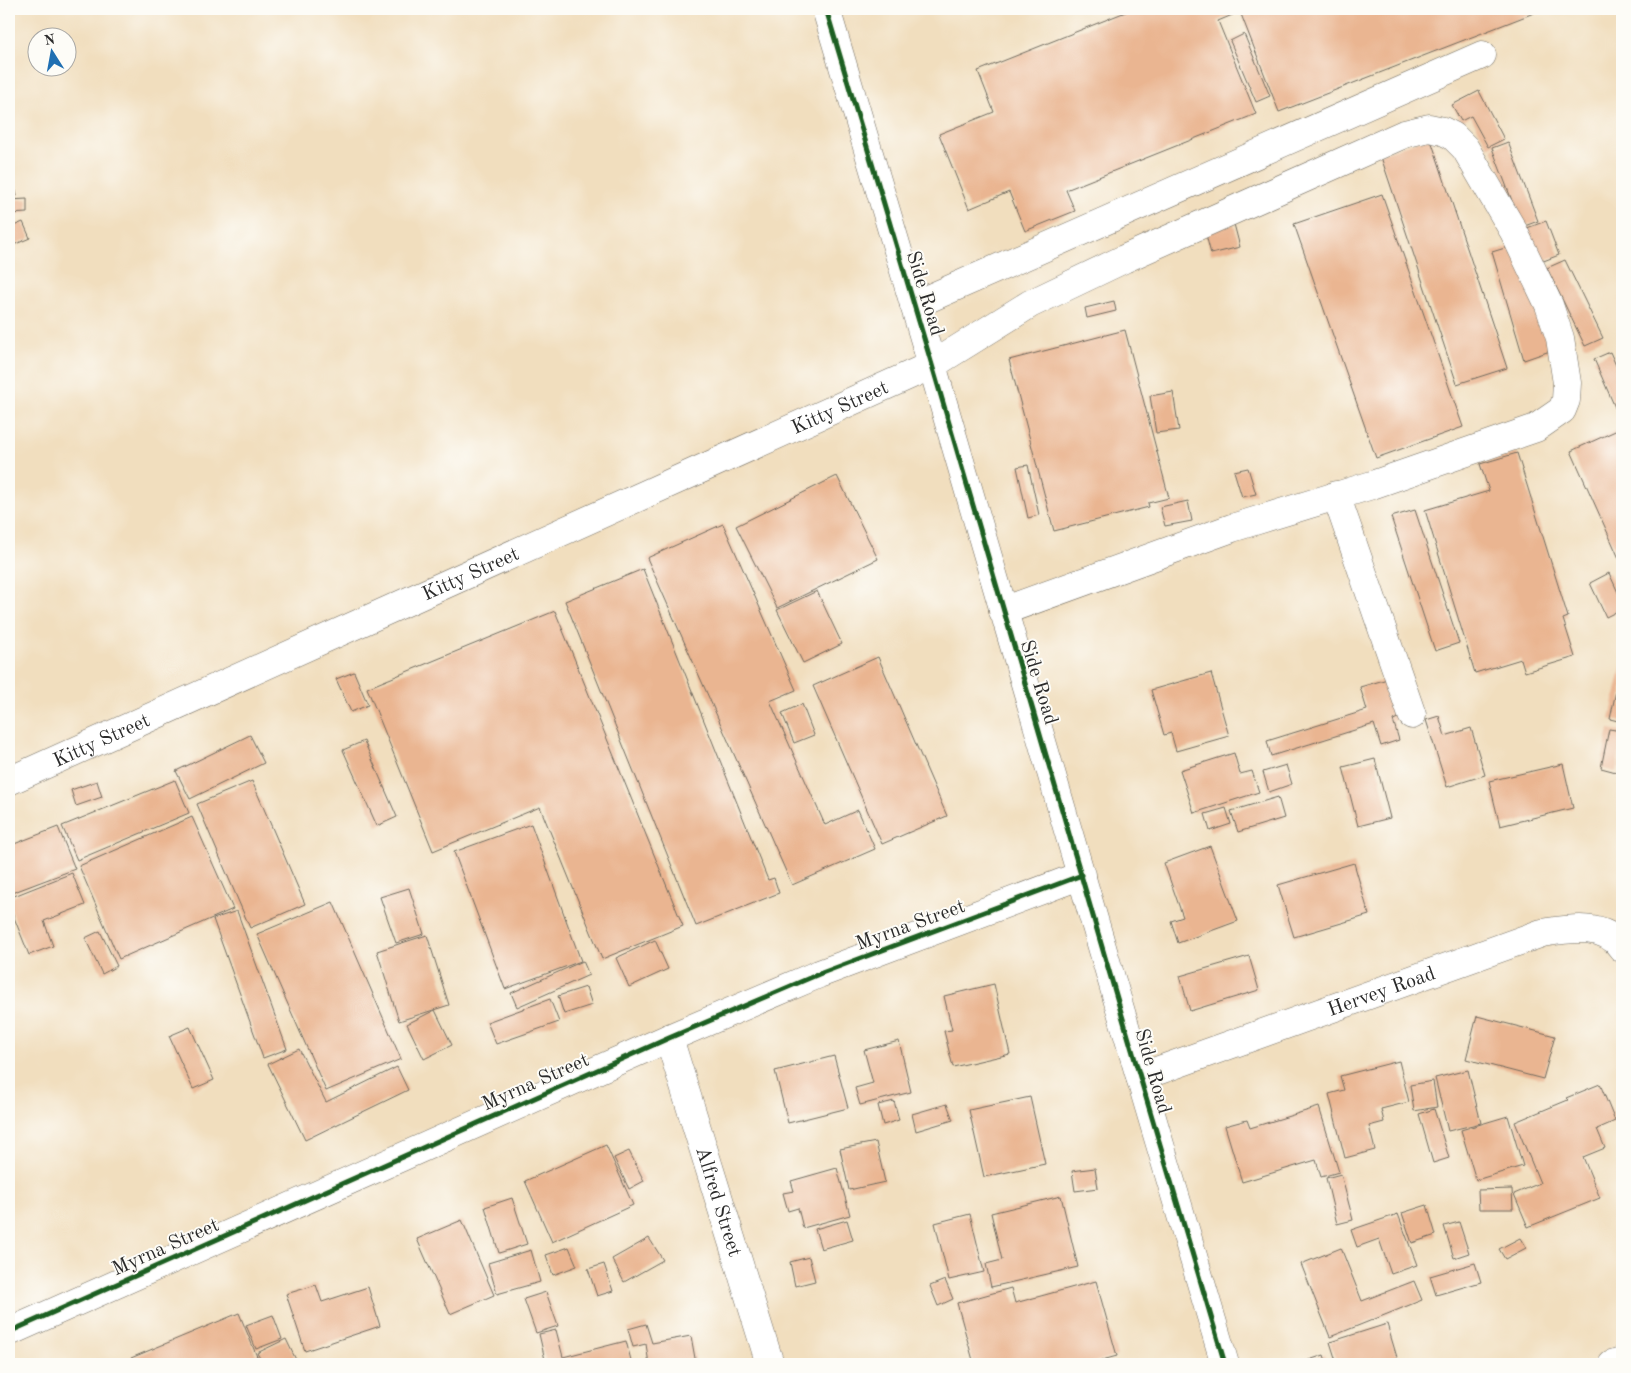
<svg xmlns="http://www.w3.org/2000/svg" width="1631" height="1373" viewBox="0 0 1631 1373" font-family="'Old Standard TT',serif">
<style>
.building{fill:#eab591}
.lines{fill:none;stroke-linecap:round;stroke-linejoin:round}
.minor-casing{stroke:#706a5e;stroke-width:29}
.minor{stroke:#fff;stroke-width:28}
.cycleway-casing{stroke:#fdfcf7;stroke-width:8}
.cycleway{stroke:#1b5e20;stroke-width:5}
.labels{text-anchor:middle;stroke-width:4;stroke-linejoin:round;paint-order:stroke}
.street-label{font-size:20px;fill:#2b2b2b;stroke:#fdfcf7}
</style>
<rect width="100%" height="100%" fill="#fdfcf7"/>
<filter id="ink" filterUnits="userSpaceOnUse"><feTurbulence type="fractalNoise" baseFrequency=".02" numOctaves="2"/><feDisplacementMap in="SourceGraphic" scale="10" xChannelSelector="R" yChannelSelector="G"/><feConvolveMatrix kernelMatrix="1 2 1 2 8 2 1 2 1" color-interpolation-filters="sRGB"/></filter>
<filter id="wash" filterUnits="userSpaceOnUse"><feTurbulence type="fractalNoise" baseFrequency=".0096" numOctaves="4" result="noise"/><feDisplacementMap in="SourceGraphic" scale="20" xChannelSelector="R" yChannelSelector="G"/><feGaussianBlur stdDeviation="1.12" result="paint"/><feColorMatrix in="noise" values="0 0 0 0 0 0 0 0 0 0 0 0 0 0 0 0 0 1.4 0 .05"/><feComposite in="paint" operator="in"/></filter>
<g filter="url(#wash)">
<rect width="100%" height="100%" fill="#f1debe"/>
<g id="blocks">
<!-- building -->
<g class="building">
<polygon points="1133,9 1235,9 1237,13 1218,21 1256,114 1066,190 1075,211 1025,231 1009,192 969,209 939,134 994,112 978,71"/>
<polygon points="1239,9 1544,9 1279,112"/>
<polygon points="1244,34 1270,96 1256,102 1230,41"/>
<polygon points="1479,91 1504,139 1488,147 1471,116 1461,121 1452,105"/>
<polygon points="1430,137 1507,368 1457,384 1380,154"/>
<polygon points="1508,142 1538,221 1522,227 1492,148"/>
<polygon points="10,167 17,196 9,198 9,168"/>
<polygon points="1382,194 1463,427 1376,458 1294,224"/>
<polygon points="27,199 27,213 9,214 9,200"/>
<polygon points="1546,221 1559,255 1541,262 1527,228"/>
<polygon points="23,222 30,238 11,246 9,240 9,228"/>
<polygon points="1234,224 1240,247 1211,254 1205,231"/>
<polygon points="1518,244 1550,351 1524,360 1492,252"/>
<polygon points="1565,260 1603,338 1585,346 1547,268"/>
<polygon points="1114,301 1116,311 1087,318 1085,308"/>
<polygon points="1125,330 1169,498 1148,503 1149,507 1054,531 1009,360"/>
<polygon points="1610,352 1622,379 1622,409 1617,412 1594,359"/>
<polygon points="1173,392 1179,430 1156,433 1150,396"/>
<polygon points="1622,428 1622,565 1571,451"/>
<polygon points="1517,453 1568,617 1563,619 1575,657 1525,672 1521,659 1475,673 1425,510 1489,491 1480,464"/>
<polygon points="1028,465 1039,515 1028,518 1017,467"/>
<polygon points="1248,468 1256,494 1242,497 1234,471"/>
<polygon points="837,476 878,559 777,608 736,526"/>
<polygon points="1188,501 1192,521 1165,526 1160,507"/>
<polygon points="1415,510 1459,643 1435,651 1391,517"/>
<polygon points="723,524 796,690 770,701 825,825 858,810 875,849 792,885 647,558"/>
<polygon points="643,569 768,880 774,878 779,893 696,926 565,601"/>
<polygon points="1609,573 1622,601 1622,609 1606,617 1590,583"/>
<polygon points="817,591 842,644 803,663 777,610"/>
<polygon points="555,611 683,926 602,959 540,807 433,851 367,688"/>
<polygon points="878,657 947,816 882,844 813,686"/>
<polygon points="1621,668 1622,668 1622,722 1610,719"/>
<polygon points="354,672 368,705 351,712 336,679"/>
<polygon points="1211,673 1229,736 1176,751 1171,733 1164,735 1151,690"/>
<polygon points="1391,678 1403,716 1393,720 1399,740 1381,746 1374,724 1271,756 1267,741 1367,710 1360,687"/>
<polygon points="802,704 814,735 794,743 782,713"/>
<polygon points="1439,716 1445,736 1471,728 1485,775 1447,787 1426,720"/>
<polygon points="1609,729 1622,731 1622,741 1616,772 1601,768"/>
<polygon points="250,735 264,763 190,799 176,771"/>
<polygon points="364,741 397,817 377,826 343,750"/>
<polygon points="1234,753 1240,774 1252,771 1259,792 1194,813 1180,770"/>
<polygon points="1621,756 1622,756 1622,768 1619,767"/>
<polygon points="1375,759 1390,818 1358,826 1343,767"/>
<polygon points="1563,764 1573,808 1500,826 1489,781"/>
<polygon points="1286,765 1292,784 1269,792 1263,772"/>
<polygon points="175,780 189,813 77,860 62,826"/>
<polygon points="97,781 102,797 76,806 71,790"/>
<polygon points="252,781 305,904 250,928 197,804"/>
<polygon points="1278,797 1284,818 1238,832 1231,811"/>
<polygon points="1226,808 1231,824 1210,831 1205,814"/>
<polygon points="192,817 233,909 119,959 79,866"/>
<polygon points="531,824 581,961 505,989 454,852"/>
<polygon points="58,827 75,869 9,894 9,846"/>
<polygon points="1210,846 1238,921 1178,943 1171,921 1183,917 1164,863"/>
<polygon points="1354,863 1369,915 1294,937 1278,885"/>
<polygon points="72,873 85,905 44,921 53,946 29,955 9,905 9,898"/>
<polygon points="409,888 424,934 396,943 380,897"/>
<polygon points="333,902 401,1059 326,1091 257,934"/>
<polygon points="237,911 287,1049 263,1058 213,919"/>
<polygon points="100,931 117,966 102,974 85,938"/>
<polygon points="427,935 449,1005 399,1021 377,951"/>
<polygon points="655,940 668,969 629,987 616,958"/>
<polygon points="1249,956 1259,990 1190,1011 1180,976"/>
<polygon points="583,961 589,975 517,1007 511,993"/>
<polygon points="994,984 1010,1054 953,1067 944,1031 952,1030 944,996"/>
<polygon points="586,987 592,1005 564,1014 558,996"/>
<polygon points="550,999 559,1022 496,1044 487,1022"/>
<polygon points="435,1010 452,1045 424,1059 407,1024"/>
<polygon points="1477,1016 1555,1036 1543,1079 1466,1059"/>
<polygon points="190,1027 214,1080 193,1089 169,1036"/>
<polygon points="899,1041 911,1092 860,1105 855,1088 873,1083 864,1050"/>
<polygon points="299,1049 326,1102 397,1067 408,1090 305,1140 268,1064"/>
<polygon points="834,1056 848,1108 788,1123 775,1071"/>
<polygon points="1399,1061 1409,1102 1381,1109 1384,1122 1369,1126 1375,1150 1345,1158 1329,1094 1344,1090 1340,1076"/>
<polygon points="1468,1070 1481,1123 1448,1131 1435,1078"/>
<polygon points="1433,1081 1437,1107 1414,1111 1410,1085"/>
<polygon points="1600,1084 1615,1121 1597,1129 1605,1148 1583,1157 1600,1198 1528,1227 1514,1194 1540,1183 1515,1122 1568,1100 1566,1098"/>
<polygon points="1030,1097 1045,1164 984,1177 969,1110"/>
<polygon points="894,1101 899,1120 883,1125 878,1105"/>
<polygon points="947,1104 953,1120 916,1131 912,1114"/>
<polygon points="1319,1107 1339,1172 1321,1177 1316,1160 1242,1182 1225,1126 1247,1120 1250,1128"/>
<polygon points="1434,1109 1449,1158 1433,1163 1419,1114"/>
<polygon points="1508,1116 1523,1166 1476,1180 1461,1130"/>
<polygon points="876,1142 885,1182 849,1190 840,1149"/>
<polygon points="606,1145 633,1205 552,1242 525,1181"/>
<polygon points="629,1151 644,1181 629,1189 614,1158"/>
<polygon points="837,1168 850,1215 803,1228 798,1208 788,1211 783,1193 794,1191 791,1181"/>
<polygon points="1095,1168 1098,1188 1075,1191 1072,1171"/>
<polygon points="1341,1174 1353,1220 1337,1224 1326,1178"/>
<polygon points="1512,1189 1513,1209 1479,1209 1478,1190"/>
<polygon points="1061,1196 1078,1267 991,1287 986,1264 1002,1260 991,1213"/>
<polygon points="512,1198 527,1244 499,1253 485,1207"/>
<polygon points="1427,1205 1436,1235 1412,1243 1402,1213"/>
<polygon points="970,1214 984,1272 949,1280 935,1223"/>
<polygon points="1398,1214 1417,1265 1391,1274 1379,1239 1357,1247 1351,1230"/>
<polygon points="462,1220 494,1295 450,1314 417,1239"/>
<polygon points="847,1220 853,1240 821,1249 815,1229"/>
<polygon points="1459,1222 1469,1253 1454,1258 1444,1226"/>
<polygon points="649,1238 663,1260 624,1282 612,1259"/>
<polygon points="1520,1238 1526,1248 1505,1259 1499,1249"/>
<polygon points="569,1247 577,1266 553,1275 546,1255"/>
<polygon points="1341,1248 1362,1301 1414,1281 1422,1300 1330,1337 1301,1264"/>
<polygon points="531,1250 540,1282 497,1294 488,1263"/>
<polygon points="809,1257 815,1281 795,1286 790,1262"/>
<polygon points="1475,1263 1481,1282 1436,1295 1430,1276"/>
<polygon points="604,1264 613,1291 597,1296 588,1269"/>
<polygon points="945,1280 953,1299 938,1306 930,1286"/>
<polygon points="1096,1281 1117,1356 1088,1364 974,1364 957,1303 1011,1288 1015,1303"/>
<polygon points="316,1285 322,1302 368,1287 380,1326 305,1351 286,1294"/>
<polygon points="546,1292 558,1326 536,1333 524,1299"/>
<polygon points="239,1313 260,1364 134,1364 131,1358"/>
<polygon points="273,1315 282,1339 256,1349 246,1325"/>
<polygon points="646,1324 652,1343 691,1336 696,1364 649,1364 646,1344 633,1347 628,1329"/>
<polygon points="1387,1324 1399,1364 1337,1364 1330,1342"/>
<polygon points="556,1330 563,1357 626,1341 632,1364 546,1364 539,1334"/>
<polygon points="286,1339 298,1364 263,1364 257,1353"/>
<polygon points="1324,1355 1327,1364 1297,1364"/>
<polygon points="475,1361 476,1364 463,1364 463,1363"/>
</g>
</g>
</g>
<g filter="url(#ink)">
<use href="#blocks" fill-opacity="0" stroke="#706a5e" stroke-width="1"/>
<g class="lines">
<defs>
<g id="minor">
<polyline points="826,9 932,365 1140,1077 1225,1364"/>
<polyline points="914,305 1482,55"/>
<polyline points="1336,495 1412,715"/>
<path id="s1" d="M9,781l923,-416 98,-61 94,-45 280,-125 25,-6 14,3 10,5 12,12 49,84 35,73 11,33 7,45 -1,17 -4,10 -26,18 -164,57 -140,43 -229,83"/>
<path id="s2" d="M669,1038l101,326"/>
<path id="s3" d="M1140,1077l402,-144c26,-4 63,-11 80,15"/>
<polyline points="9,1332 669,1038 819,974 1082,875"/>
<polyline points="1612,1364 1622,1361"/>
</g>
</defs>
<!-- minor casing -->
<use href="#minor" class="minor-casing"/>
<!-- minor -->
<use href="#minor" class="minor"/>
<defs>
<g id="cycleway">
<polyline points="826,9 932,365 1140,1077 1225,1364"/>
<polyline points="9,1332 669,1038 819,974 1082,875"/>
</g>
</defs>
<!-- cycleway casing -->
<use href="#cycleway" class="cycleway-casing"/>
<!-- cycleway -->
<use href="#cycleway" class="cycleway"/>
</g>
</g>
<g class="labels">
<!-- street labels -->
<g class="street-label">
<text transform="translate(926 293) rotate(73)" y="7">Side Road</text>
<text dy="7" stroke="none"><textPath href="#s1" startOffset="911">Kitty Street</textPath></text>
<text dy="7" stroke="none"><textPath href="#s1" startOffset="506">Kitty Street</textPath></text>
<text transform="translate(1040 682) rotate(73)" y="7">Side Road</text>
<text dy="7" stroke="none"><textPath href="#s1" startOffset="101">Kitty Street</textPath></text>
<text transform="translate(910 924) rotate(-20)" y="7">Myrna Street</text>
<text dy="7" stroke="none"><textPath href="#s3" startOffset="256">Hervey Road</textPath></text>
<text transform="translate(1154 1071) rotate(74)" y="7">Side Road</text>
<text transform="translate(535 1081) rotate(-24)" y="7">Myrna Street</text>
<text dy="7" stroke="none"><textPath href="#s2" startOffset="171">Alfred Street</textPath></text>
<text transform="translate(165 1246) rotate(-24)" y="7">Myrna Street</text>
</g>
</g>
<!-- margin -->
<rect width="1631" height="1373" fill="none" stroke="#fdfcf7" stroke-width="30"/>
<!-- north arrow -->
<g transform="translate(52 52) rotate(349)"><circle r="24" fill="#fdfcf7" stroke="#a9a8a5"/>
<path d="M0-4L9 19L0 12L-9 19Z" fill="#1f6fb2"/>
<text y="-8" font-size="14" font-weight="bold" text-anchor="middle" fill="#2b2b2b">N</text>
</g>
</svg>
